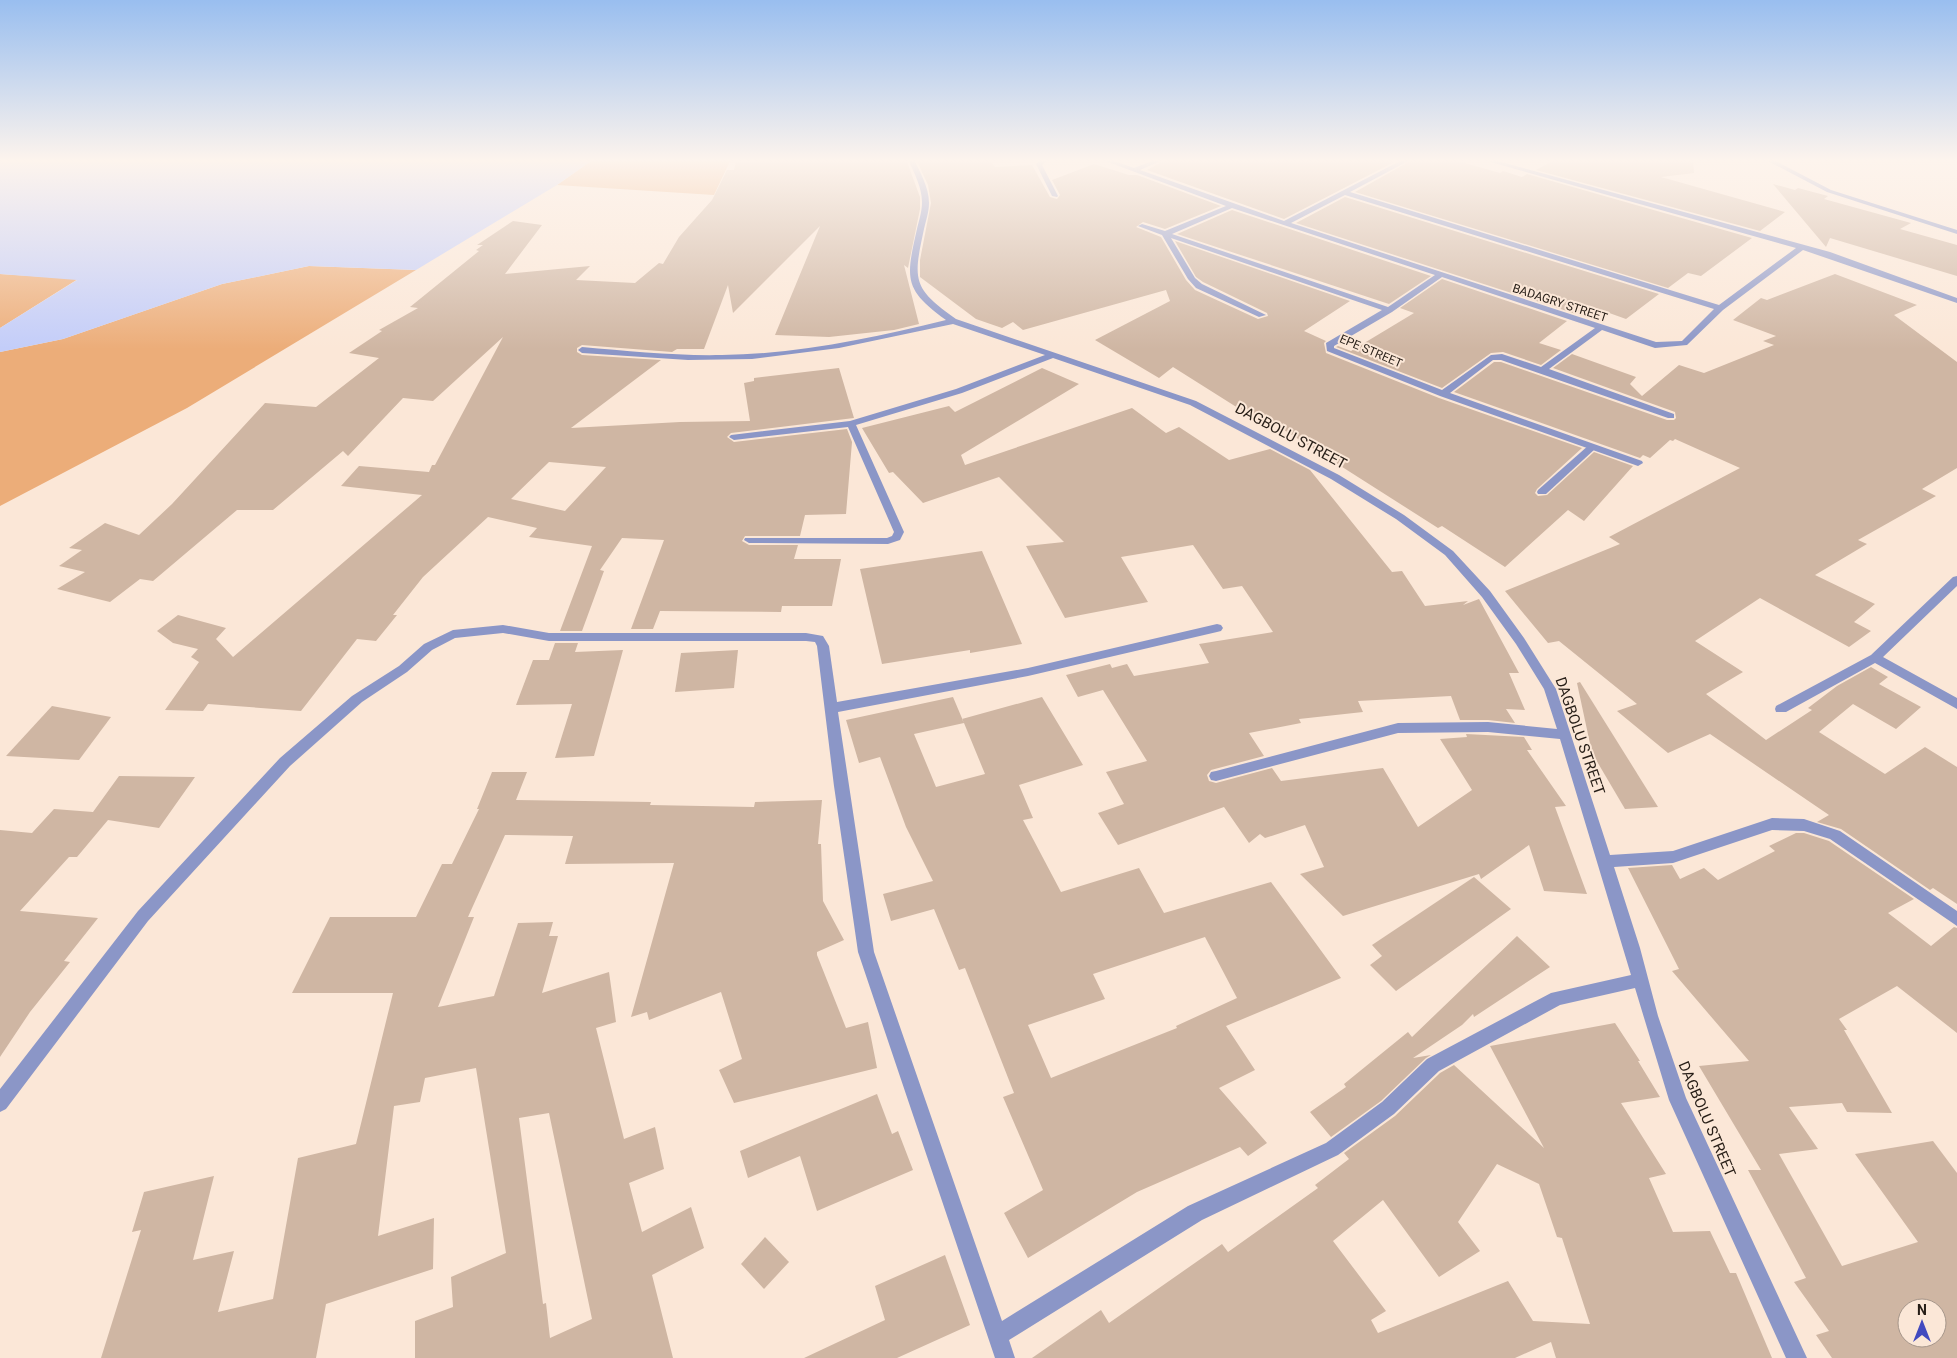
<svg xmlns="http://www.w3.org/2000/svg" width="1957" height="1358" viewBox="0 0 1957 1358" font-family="Roboto,sans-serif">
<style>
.green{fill:#ecad79}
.water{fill:#c3cdf9}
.building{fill:#cfb6a3;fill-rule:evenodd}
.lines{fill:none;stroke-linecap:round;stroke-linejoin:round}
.service{fill:#8b96c7;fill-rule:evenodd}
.minor{fill:#8b96c7;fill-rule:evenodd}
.labels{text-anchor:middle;stroke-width:4;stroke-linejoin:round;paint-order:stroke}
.far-street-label{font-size:12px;fill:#261d16;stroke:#fbe7d7}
.street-label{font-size:15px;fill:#261d16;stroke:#fbe7d7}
</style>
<rect width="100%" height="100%" fill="#fbe7d7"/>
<!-- green -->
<g class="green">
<polygon points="594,159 731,159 714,195 557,185"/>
<polygon points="309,266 416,270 187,408 0,506 0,352 63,339 222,284"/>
<polygon points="0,274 78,279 0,328"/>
</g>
<!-- water -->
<polygon class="water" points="0,159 594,159 557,185 416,270 309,266 222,284 63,339 0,352 0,328 77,280 0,274"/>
<!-- building -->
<g class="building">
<path d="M831,159h75l14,38v12l-12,59 -4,-3 15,59 -25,6 -65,7 -54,-2 45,-109 -87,87 -5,-28 -24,64h-27l-5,3 -90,-7 -5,3v4l5,3 79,5 -90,68 109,-6 70,-1 -6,-38 10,-2v-3l85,-10 15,50 -123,15 -4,4 7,5 113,-13 5,13 -6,72 -41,1 -5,21h-55l-3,5 7,4h49l-4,14h47l-9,47h-50l-1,6 -121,-1 -7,18h-22l33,-89 -42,-2 -22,32 4,1 -22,60h-22l32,-85 -63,-9 8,-9 -49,-11 -65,60 -30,38h4l-21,26 -19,-2 -56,72 -93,-7 -5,7 -38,-1 34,-48 -8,-5 7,-8 -25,-6 -16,-12 21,-16 48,13 -10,11 17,18 189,-162 -81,-9 18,-20 70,6 3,-7h3l68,-128 -70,64 -30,-3 -55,58 -5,-5 -70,59h-36l-84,71 -13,-2 -30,23 -53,-13 28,-17 -26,-6 23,-16 -13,-2 36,-25 34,12 33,-31 93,-101 51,4 63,-49 -30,-5 33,-22 -3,-1 39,-22 -8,-1 69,-56 -3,-1 7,-5h-6l36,-24 29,4 -37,49 85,-8 -14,14 59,3 24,-20 4,1 16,-27 33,-37 15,-30h7l2,-8zM549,462l57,5 -41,44 -54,-12z"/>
<polygon points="916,159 989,159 995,167 1032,165 1050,197 1057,199 1060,195 1052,180 1094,164 1129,175 1137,175 1221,206 1165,229 1143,222 1136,227 1161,237 1186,280 1195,290 1258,319 1268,316 1267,313 1203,282 1196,277 1175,241 1350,301 1304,331 1326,341 1324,343 1326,353 1439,398 1582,448 1537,489 1535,493 1538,496 1547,495 1594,452 1633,466 1584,521 1568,510 1505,567 1442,526 1438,528 1256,412 1253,416 1238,408 1173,367 1159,378 1095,340 1170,301 1166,290 1023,330 1013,322 1002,328 976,319 920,277 920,260 931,203 928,185"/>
<polygon points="1167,159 1400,159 1284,219 1147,170"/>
<polygon points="1414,159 1451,159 1500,173 1503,171 1522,177 1527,174 1752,238 1701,276 1688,273 1668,288 1355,192"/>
<polygon points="1556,159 1693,159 1694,173 1661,177 1785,212 1760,231 1536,170"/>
<polygon points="1773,184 1795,190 1798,188 1828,196 1824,199 1911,223 1900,229 1957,245 1957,276 1830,238 1826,247"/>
<polygon points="1345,197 1659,294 1626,319 1587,305 1576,314 1296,223"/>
<polygon points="1232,210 1431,276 1389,304 1177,234"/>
<polygon points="1835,274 1917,305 1894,315 1957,362 1957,468 1922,489 1936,496 1858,540 1867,544 1815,575 1875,604 1854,622 1871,631 1849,647 1760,598 1695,641 1743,672 1706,694 1766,740 1812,710 1808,708 1837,686 1871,667 1888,677 1879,684 1921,707 1896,729 1853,704 1819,732 1885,774 1925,747 1957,767 1957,904 1933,888 1930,890 1841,829 1817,822 1829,815 1710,734 1668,753 1617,711 1637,704 1559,641 1548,643 1505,591 1620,544 1609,537 1740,468 1675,439 1673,441 1670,440 1650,458 1643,455 1640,458 1454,392 1494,362 1501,362 1667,420 1674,420 1676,418 1675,412 1553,368 1572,354 1636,377 1630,384 1642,396 1679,365 1704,373 1774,345 1763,341 1776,336 1733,320 1761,298 1767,300"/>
<polygon points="1442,279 1567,321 1539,343 1561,350 1541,365 1503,352 1491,353 1442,388 1336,347 1338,346 1351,351 1414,313 1400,308"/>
<polygon points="1042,368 1079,384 961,455 965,465 1132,408 1166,433 1179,427 1229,460 1270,449 1310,470 1392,572 1402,571 1425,606 1468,601 1463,605 1479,599 1519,673 1509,673 1525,710 1506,709 1515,723 1488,720 1460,720 1451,696 1358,701 1363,712 1299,719 1301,723 1249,733 1264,756 1211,770 1207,775 1209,781 1216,783 1272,768 1281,781 1383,768 1418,827 1472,790 1440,739 1467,737 1466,734 1524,737 1532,750 1527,750 1566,806 1555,807 1587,894 1544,891 1529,845 1481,879 1479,874 1343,916 1300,874 1324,867 1305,825 1265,838 1260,834 1249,843 1224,807 1118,845 1098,813 1124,804 1106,772 1147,761 1103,690 1078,697 1066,675 1110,664 1112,668 1127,664 1134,676 1209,663 1199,644 1273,632 1242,586 1223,589 1193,545 1121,557 1148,602 1065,618 1026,546 1064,542 999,477 923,503 893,472 889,473 862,428 949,406 955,412"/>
<polygon points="982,551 1022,644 970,653 970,650 882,664 860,569"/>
<polygon points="555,643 578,643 575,652 623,650 594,756 555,758 572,704 516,705 533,660 549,660"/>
<polygon points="738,650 734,688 675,692 681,653"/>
<polygon points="1580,682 1658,807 1625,809 1592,753 1577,683"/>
<path d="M953,697l11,26 -2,-4 80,-22 41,68 -64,20 14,33 -10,2 38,72 78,-24 25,45 107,-31 70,96 -115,48 29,44 -36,18 48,55 -19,13 -8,-9 -103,45 -109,66 -24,-45 39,-23 -40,-93 11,-4 -49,-125 -6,2 -25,-61 -43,12 -8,-27 50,-13 -27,-54 -26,-70 -21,6 -13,-43zM964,723l21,51 -49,13 -22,-53zM1205,937l32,61 -61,28 1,2 -126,50 -23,-53 77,-26 -12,-25z"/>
<polygon points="52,706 111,717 79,760 6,756"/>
<path d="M492,772h35l-11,28 135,2 -1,3 104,2 1,-5 67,-2 -4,44h3l2,57 21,39 -27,12v3l29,73 22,-6 9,46 -143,35 -15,-33 23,-11 -21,-67 -72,28 -2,-8 -16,5 43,-154 -109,1 8,-28 -68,-1 -37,82h6l-36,90 56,-11 24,-73 35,-1 -4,14h9l-16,57 67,-21 7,50 -20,6 28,111 31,-12 9,42 -35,14 13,49 49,-25 13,41 -52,27 21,83h-258v-37l38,-14 -2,-30 55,-24 -30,-185 -51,10 -5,24 -26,4 -16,130 56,-18 -1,51 -107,35 -10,54h-215l40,-128 -9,2 12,-40 70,-16 -21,84 41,-9 -16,61 55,-13 25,-141 58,-14 37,-151h-101l38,-76h86l26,-53h10l27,-55h-2zM549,1113l43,206 -42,19 -4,-35 -3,1 -24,-186z"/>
<polygon points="119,776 195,777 159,828 108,820 77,857 69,857 20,911 98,918 64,961 70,962 30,1012 0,1057 0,830 32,833 54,809 93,812"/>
<path d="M1796,833h8l25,8 85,58 -26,14 43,33 23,-19 3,1v105l-60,-47 -58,33 8,11h-3l48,83 -45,-1 -5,-9 -53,4 29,42 -39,5 63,112 76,-24 -63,-88 78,-13 24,32v185h-125l-16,-23 13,-4 -35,-49 12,-4 -58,-108h13l-62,-104 50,-5 -77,-90 7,-2 -51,-101 44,-3 8,14 24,-11 14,12 57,-29 -6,-5zM1907,1308h30v30h-30z"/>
<polygon points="1474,877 1511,909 1396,991 1370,965 1382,956 1372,945"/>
<polygon points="1517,936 1550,967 1474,1017 1473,1014 1462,1025 1413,1058 1431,1055 1426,1058 1381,1101 1331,1137 1310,1112 1346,1087 1344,1084 1408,1032 1412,1037"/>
<path d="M1615,1023l25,38h-2l22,36 -39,6 45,71 -17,4 24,54 37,-1 20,42h6l36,85h-216l-5,-16 -36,16h-483l69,-48 8,13 113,-79 6,8 90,-64 -3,-3 34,-26 -5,-6 51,-37 45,-43 14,-8 90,83 -54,-102zM1497,1164l42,20 18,53 5,1 28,86 -57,-3 -25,-40 -130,52 -7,-13 15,-9 -53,-70 50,-41 56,77 41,-26 -22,-29z"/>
<polygon points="877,1094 892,1134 898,1131 913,1170 817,1211 800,1156 748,1178 740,1151"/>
<polygon points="765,1237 789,1262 764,1289 741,1264"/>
<polygon points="945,1255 970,1325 897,1358 804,1358 885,1320 875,1286"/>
</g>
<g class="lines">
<!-- service -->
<polygon class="service" points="1592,444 1597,447 1595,449 1546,494 1538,494 1537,492 1538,490 1589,445"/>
<!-- minor -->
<g class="minor">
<path d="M908,159h6c6,14 15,28 15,44 0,9 -3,17 -5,26 -11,51 -12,59 32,90l240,82 143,74 65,40 49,36 37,40 34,47 32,51 54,166 63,-4 99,-33 32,1 36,12 117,80v15l-127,-87 -26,-8 -32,-1 -99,33 -59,4 26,81 18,68 28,82 121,260h-21l-117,-258 -34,-112 -75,17 -121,66 -45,43 -56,41 -136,65 -193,120 6,18h-20l-137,-406 -24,-166 -17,-140 -2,-4 -9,-1h-257l-46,-8 -48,5 -23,12 -25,22 -45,30 -72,64 -142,155 -142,188 -6,3v-23l138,-178 142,-153 72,-62 47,-30 25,-22 29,-14 50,-5 46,8h257l17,3 6,10 8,56 191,-34 189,-44 4,1 2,3 -2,3 -4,1 -189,44 -190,36 36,240 128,369 186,-115 138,-63 56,-41 45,-43 124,-66 80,-18 -71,-236 -72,-7 -90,1 -182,48 -5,-1 -2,-4 2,-4 5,-1 182,-48 90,-1 69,7 -13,-40 -28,-45 -34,-47 -37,-42 -49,-36 -65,-40 -141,-74 -137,-47 -91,35 -106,32 48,107 -4,8 -12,4 -139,-1 -5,-3 1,-2h142l5,-2 2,-4 -46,-105 -114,13 -5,-3 2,-2 119,-14 106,-32 89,-34 -92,-31 -114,24 -87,11 -64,1 -106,-7 -4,-3 4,-3c47,4 93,9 140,8 76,-1 151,-17 224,-35 -43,-31 -40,-42 -29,-91 2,-9 5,-17 5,-27 0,-15 -8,-29 -14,-43z"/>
<polygon points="1042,159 1049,159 1042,165 1058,196 1057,197 1052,196 1036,164"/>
<path d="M1100,159h9l25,9 23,-9h8l-25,11 144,51 120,-62h8l-62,33 369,113 77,-57 -316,-89h10l340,93 127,46v5l-154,-53 -80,60 -36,35 -32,3 -53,-18 -53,39 125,45v4h-6l-167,-58h-8l-43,33 192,68 1,2 -5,3 -198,-70 -113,-45 -1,-8 56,-33 -211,-72 24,40 7,6 64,31 -7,2 -63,-29 -8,-9 -26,-44 -24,-9 4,-2 23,7 61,-25zM1345,195l369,114 -32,32 -26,1 -365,-119zM1232,208l203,67 -47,32 -216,-73zM1442,277l153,51 -54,39 -39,-13 -11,1 -49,35 -108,-42v-2l58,-34z"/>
<polygon points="1764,159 1772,159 1831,190 1957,230 1957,234 1827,192"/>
<polygon points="1957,576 1957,586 1883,657 1957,698 1957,709 1875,663 1786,712 1776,712 1775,709 1776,706 1871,655 1953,577"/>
</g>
</g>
<!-- sky -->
<linearGradient id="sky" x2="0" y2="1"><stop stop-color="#99beef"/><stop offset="0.46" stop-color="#fdf4ed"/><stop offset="1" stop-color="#fdf4ed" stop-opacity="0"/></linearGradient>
<rect width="1957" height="349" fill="url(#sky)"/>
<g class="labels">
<!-- far-street labels -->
<g class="far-street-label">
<text transform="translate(1560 303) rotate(18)" y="4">BADAGRY STREET</text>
<text transform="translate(1371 351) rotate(23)" y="4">EPE STREET</text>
</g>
<!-- street labels -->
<g class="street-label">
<text transform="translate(1291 436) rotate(28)" y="5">DAGBOLU STREET</text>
<text transform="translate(1580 736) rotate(71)" y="5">DAGBOLU STREET</text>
<text transform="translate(1707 1119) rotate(67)" y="5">DAGBOLU STREET</text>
</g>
</g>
<!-- north arrow -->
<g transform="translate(1922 1323)"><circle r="24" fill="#fbe7d7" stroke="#a6968a"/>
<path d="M0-4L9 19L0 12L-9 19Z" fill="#424abf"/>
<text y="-8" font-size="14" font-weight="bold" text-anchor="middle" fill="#261d16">N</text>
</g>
</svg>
